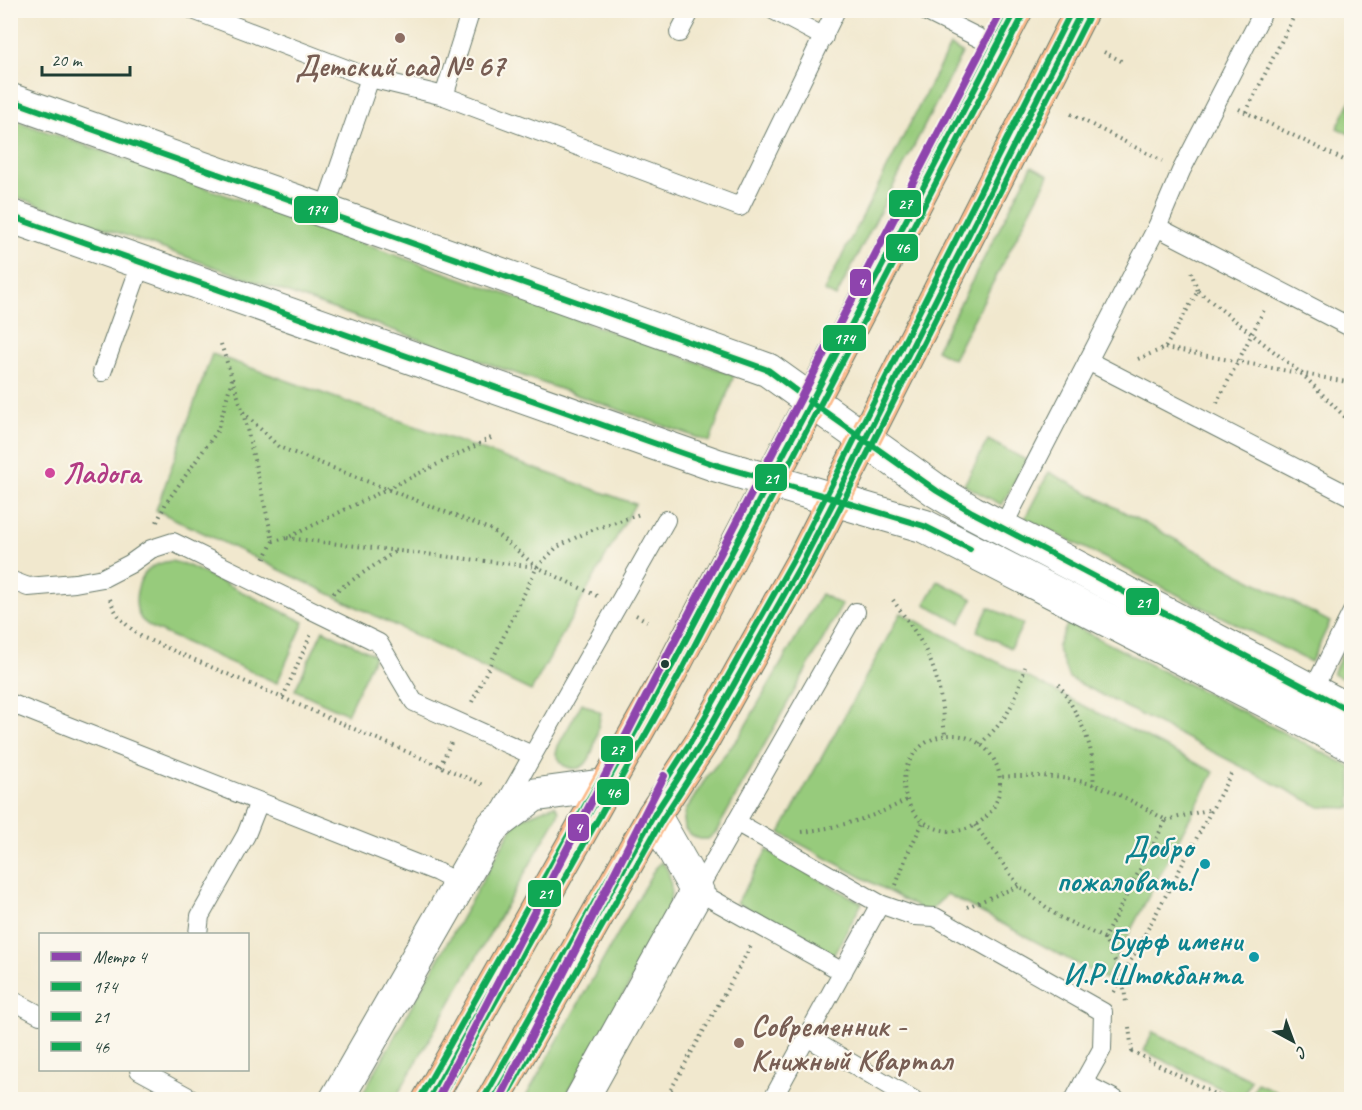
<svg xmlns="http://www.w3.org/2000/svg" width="1362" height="1110" viewBox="0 0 1362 1110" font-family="Caveat,sans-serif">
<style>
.green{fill:#97cb7c;stroke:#5b8458;stroke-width:1.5}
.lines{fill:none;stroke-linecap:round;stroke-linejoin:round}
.service-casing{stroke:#68796a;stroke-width:20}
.minor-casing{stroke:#68796a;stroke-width:35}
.tertiary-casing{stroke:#68796a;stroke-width:35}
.primary-casing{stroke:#68796a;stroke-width:35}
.path{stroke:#68796a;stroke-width:4;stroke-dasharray:1.5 4.5;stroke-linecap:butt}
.service{stroke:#fff;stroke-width:18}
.minor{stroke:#fff;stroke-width:33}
.tertiary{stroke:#fff;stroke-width:33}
.primary{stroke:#fbbb8c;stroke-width:33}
.bus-1-casing{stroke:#fbf7ec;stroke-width:10}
.bus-2-casing{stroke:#fbf7ec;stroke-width:10}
.bus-3-casing{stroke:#fbf7ec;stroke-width:10}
.bus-4-casing{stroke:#fbf7ec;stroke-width:10}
.bus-1{stroke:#10a855;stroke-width:6}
.bus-2{stroke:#10a855;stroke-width:6}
.bus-3{stroke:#10a855;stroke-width:6}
.bus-4{stroke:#10a855;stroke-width:6}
.metro-1-casing{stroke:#fbf7ec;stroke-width:12}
.metro-1{stroke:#8e44ad;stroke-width:8}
.education-dot{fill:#8d6e63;stroke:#fbf7ec;stroke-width:2}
.hotel-dot{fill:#d1479c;stroke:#fbf7ec;stroke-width:2}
.bus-dot{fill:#1f3d34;stroke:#fbf7ec;stroke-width:2}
.culture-dot{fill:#0f9aa8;stroke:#fbf7ec;stroke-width:2}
.labels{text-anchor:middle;stroke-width:4.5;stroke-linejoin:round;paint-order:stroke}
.education-label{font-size:30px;font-weight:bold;fill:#785e54;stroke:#fbf7ec}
.hotel-label{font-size:30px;font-weight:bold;fill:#b23c85;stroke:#fbf7ec;text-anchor:start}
.culture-label{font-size:30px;font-weight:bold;fill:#0d838f;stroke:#fbf7ec;text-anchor:end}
.line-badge{stroke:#fbf7ec;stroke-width:2}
.badge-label{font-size:16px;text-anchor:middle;font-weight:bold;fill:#fff}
</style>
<rect width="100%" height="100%" fill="#fbf7ec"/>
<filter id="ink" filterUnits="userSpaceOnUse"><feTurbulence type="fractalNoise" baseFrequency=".0167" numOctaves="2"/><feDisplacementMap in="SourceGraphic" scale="12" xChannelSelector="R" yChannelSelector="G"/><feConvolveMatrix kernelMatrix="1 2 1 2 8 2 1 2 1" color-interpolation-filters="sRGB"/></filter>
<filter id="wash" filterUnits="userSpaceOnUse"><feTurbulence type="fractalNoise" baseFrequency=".008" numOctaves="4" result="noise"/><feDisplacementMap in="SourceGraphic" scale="24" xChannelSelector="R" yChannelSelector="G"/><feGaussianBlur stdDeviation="1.35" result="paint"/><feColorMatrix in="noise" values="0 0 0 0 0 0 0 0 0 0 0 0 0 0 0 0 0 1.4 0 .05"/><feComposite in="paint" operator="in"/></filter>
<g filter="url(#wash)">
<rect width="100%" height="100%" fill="#f1e8ce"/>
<!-- green -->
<g class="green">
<polygon points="950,46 962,53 836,297 824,291"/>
<polygon points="1351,100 1351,135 1337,128"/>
<polygon points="11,119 734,375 710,442 11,195"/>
<polygon points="1032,166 1049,175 953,359 936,350"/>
<polygon points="212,354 635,504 531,691 156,510"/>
<polygon points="988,440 1026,460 1002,505 964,485"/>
<polygon points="1049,472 1330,622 1311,662 1025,518"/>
<path d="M171,561l16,4 117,57 -27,61 -120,-53c-6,-3 -12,-6 -16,-11 -9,-14 -5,-39 8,-50 6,-5 15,-7 22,-8z"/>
<polygon points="938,581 973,599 960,623 925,604"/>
<polygon points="821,594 842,605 716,832 708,839 700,839 692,836 685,829 684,819 686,810 708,775 739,737"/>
<polygon points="989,607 1023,624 1011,648 977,631"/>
<polygon points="901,613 1214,772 1105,979 947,894 928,913 780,833"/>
<polygon points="1068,623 1351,767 1351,808 1320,807 1069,678 1057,647"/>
<polygon points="323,630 375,655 347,714 295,690"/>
<polygon points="1351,634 1351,683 1333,674"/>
<path d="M582,703l19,10c-5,21 -7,69 -38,52l-7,-11 2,-8z"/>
<polygon points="555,805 559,811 557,817 395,1099 359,1100 512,828 520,819"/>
<polygon points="767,850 862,903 833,956 737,903"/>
<path d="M661,862c15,11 10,45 4,60l-101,177 -40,1 130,-230z"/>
<polygon points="1153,1032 1251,1080 1242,1099 1144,1051"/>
<polygon points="1257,1083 1294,1099 1250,1099"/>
</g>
</g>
<g filter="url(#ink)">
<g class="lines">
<defs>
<g id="service">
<polyline points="193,10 370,78 444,96 740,207 836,10"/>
<polyline points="773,10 824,37"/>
<polyline points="923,10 997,47"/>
<polyline points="679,33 691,10"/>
<polyline points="444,96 471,10"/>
<polyline points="324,211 370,78"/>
<polyline points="1157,227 1352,328"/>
<polyline points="1088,361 1352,497"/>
<polyline points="102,372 142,261"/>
<polyline points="1002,528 1157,227 1181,171 1264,10"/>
<polyline points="10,580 28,587 75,583 103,578 130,564 151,549 173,542 379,643 414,702 532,755"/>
<polyline points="1312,692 1352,612"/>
<polyline points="10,703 437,872 460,884"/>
<polyline points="501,811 666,520"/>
<polyline points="736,822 880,904 914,916 935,917 1103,1012 1102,1049 1083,1083"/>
<polyline points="198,934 200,916 246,835 259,802"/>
<polyline points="843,972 697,891 856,612"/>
<polyline points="10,999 40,1015"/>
<polyline points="807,1037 914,1100"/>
<polyline points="139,1070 194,1100"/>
<polyline points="772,1100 880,904"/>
<polyline points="1074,1100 1083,1083 1116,1100"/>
</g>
<g id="minor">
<polyline points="336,1100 493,826 534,795 608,785"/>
<polyline points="581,1100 697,891 654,815"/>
</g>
<g id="tertiary">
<polyline points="10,100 324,211 768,370 937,491 972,512 1352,712"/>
<polyline points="10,216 716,465 924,526 1352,745"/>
</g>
<g id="primary">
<polyline points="429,1100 670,673 1016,10"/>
<polyline points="493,1100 654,815 700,745 804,559 1082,10"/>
</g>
</defs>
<!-- service casing -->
<use href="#service" class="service-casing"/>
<!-- minor casing -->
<use href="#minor" class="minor-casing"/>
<!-- tertiary casing -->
<use href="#tertiary" class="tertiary-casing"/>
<!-- primary casing -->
<use href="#primary" class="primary-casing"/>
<!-- path -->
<g class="path">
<polyline points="1104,52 1123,62"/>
<polyline points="1239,109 1352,164"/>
<polyline points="1246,112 1297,10"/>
<polyline points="1071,114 1162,161"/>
<polyline points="1198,291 1302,374 1352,424"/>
<polyline points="221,344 243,412 273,541 263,562"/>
<polyline points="1165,348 1352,383"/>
<polyline points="1138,359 1165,348 1198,291 1191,272"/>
<polyline points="1217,403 1265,308"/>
<polyline points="243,412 279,447 492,530 537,567 597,596"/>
<polyline points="157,522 166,503 218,430 232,379"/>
<polyline points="287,538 537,567 557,547 589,531 640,514"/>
<polyline points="273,541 287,538 491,438"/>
<polyline points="333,593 396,551"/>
<path d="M110,599c6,18 17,27 32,38l344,149"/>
<path d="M893,600c14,20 30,41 39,65 9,22 10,47 13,70"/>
<polyline points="636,615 647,621"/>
<path d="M1059,684c19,31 38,63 34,101"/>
<polyline points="283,697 311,634"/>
<polyline points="472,702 537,567"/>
<circle cx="952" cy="783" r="48"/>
<path d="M980,744c29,-27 34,-39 45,-77"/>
<polyline points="440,766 451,743"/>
<polyline points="1166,820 1212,809"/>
<path d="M975,825l44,61 40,31 45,21 62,-118c-18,-10 -35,-20 -53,-28 -36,-16 -76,-18 -113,-15"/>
<path d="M802,832c39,-5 70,-14 105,-32"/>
<polyline points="896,885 907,855 923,822"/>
<polyline points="967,907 1019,886"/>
<polyline points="1104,938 1122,976 1126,1002"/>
<polyline points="1114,992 1232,772"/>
<polyline points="1129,1027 1132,1051 1226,1100"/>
<polyline points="665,1100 751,946"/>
</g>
<!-- service -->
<use href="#service" class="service"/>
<!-- minor -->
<use href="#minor" class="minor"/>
<!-- tertiary -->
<use href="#tertiary" class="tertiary"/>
<!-- primary -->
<use href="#primary" class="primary"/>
<defs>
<g id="bus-1">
<polyline points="10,100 768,370 811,402 1016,10"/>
<polyline points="10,216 716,465 835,499 1082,10"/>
</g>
<g id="bus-2">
<polyline points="429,1100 672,666 811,402 937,491 972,512 1352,712"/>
<polyline points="493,1100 654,815 700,745 804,559 835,499 924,526 970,549"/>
</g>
<g id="bus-3">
<polyline points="440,1100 678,677 1024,14"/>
<polyline points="504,1100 662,820 708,749 812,563 1090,14"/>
</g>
<g id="bus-4">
<polyline points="421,1096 662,669 1006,10"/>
<polyline points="485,1096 646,811 692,740 796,555 1072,10"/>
</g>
</defs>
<!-- bus-1 casing -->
<use href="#bus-1" class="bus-1-casing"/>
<!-- bus-2 casing -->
<use href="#bus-2" class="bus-2-casing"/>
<!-- bus-3 casing -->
<use href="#bus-3" class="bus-3-casing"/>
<!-- bus-4 casing -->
<use href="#bus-4" class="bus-4-casing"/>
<!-- bus-1 -->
<use href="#bus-1" class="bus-1"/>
<!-- bus-2 -->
<use href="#bus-2" class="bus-2"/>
<!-- bus-3 -->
<use href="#bus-3" class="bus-3"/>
<!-- bus-4 -->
<use href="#bus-4" class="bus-4"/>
<defs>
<g id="metro-1">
<polyline points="437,1100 1002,10"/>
<polyline points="499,1100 664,776"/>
</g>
</defs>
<!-- metro-1 casing -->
<use href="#metro-1" class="metro-1-casing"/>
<!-- metro-1 -->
<use href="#metro-1" class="metro-1"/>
</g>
</g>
<!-- markers -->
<g class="education-dot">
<circle cx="400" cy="38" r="6"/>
<circle cx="739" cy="1043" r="6"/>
</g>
<circle class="hotel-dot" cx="50" cy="473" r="6"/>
<circle class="bus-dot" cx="665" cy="664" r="5"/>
<g class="culture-dot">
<circle cx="1205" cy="864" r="6"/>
<circle cx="1254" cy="957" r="6"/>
</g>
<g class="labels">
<!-- education labels -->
<g class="education-label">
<text x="400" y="76">Детский сад № 67</text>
<text x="751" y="1036" text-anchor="start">Современник -<tspan x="751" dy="34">Книжный Квартал</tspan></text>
</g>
<!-- hotel labels -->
<g class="hotel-label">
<text x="62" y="483">Ладога</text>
</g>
<!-- culture labels -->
<g class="culture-label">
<text x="1193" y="857">Добро<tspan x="1193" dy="34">пожаловать!</tspan></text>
<text x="1242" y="950">Буфф имени<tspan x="1242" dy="34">И.Р.Штокбанта</tspan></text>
</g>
</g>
<g class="line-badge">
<rect x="888" y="189" width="34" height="29" rx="6" fill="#10a855"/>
<rect x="293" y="195" width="46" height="29" rx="6" fill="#10a855"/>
<rect x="885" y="233" width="34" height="29" rx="6" fill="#10a855"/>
<rect x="849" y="268" width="23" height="29" rx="6" fill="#8e44ad"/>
<rect x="822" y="324" width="45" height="28" rx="6" fill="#10a855"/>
<rect x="754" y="463" width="34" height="29" rx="6" fill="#10a855"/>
<rect x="1125" y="587" width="35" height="29" rx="6" fill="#10a855"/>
<rect x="600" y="735" width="34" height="28" rx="6" fill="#10a855"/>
<rect x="596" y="778" width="34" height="28" rx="6" fill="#10a855"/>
<rect x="567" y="813" width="23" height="29" rx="6" fill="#8e44ad"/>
<rect x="527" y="879" width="35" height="29" rx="6" fill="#10a855"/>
</g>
<g class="badge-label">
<text x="905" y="209">27</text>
<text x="316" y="215">174</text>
<text x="902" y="253">46</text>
<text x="861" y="288">4</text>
<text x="844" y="344">174</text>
<text x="771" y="484">21</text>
<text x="1143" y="608">21</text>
<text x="617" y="755">27</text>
<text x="613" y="798">46</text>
<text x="578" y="833">4</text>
<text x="545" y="899">21</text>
</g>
<!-- margin -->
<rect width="1362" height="1110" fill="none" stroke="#fbf7ec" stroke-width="36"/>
<!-- legend -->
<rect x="39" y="933" width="210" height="138" fill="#fbf7ec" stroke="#a3ada2" stroke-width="1.5"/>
<rect x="51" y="952" width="30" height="9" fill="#8e44ad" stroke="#a3ada2" stroke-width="1.5"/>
<text x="93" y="963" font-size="18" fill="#1f3d34">Метро 4</text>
<rect x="51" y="982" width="30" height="9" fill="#10a855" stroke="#a3ada2" stroke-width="1.5"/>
<text x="93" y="993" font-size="18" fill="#1f3d34">174</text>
<rect x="51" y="1012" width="30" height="9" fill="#10a855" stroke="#a3ada2" stroke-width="1.5"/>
<text x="93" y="1023" font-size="18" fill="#1f3d34">21</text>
<rect x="51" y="1042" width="30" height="9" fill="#10a855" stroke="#a3ada2" stroke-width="1.5"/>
<text x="93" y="1053" font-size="18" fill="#1f3d34">46</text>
<!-- north arrow -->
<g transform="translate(1293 1041) rotate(139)" stroke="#fbf7ec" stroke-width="4.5" paint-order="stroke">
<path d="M0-4.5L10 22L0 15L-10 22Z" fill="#1f3d34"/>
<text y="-9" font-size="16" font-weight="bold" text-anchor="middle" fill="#1f3d34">С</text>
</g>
<!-- scale -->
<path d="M42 66v9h88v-9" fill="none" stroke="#1f3d34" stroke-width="3"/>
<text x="51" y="66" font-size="18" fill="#1f3d34" stroke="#fbf7ec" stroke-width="4.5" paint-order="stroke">20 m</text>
</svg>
